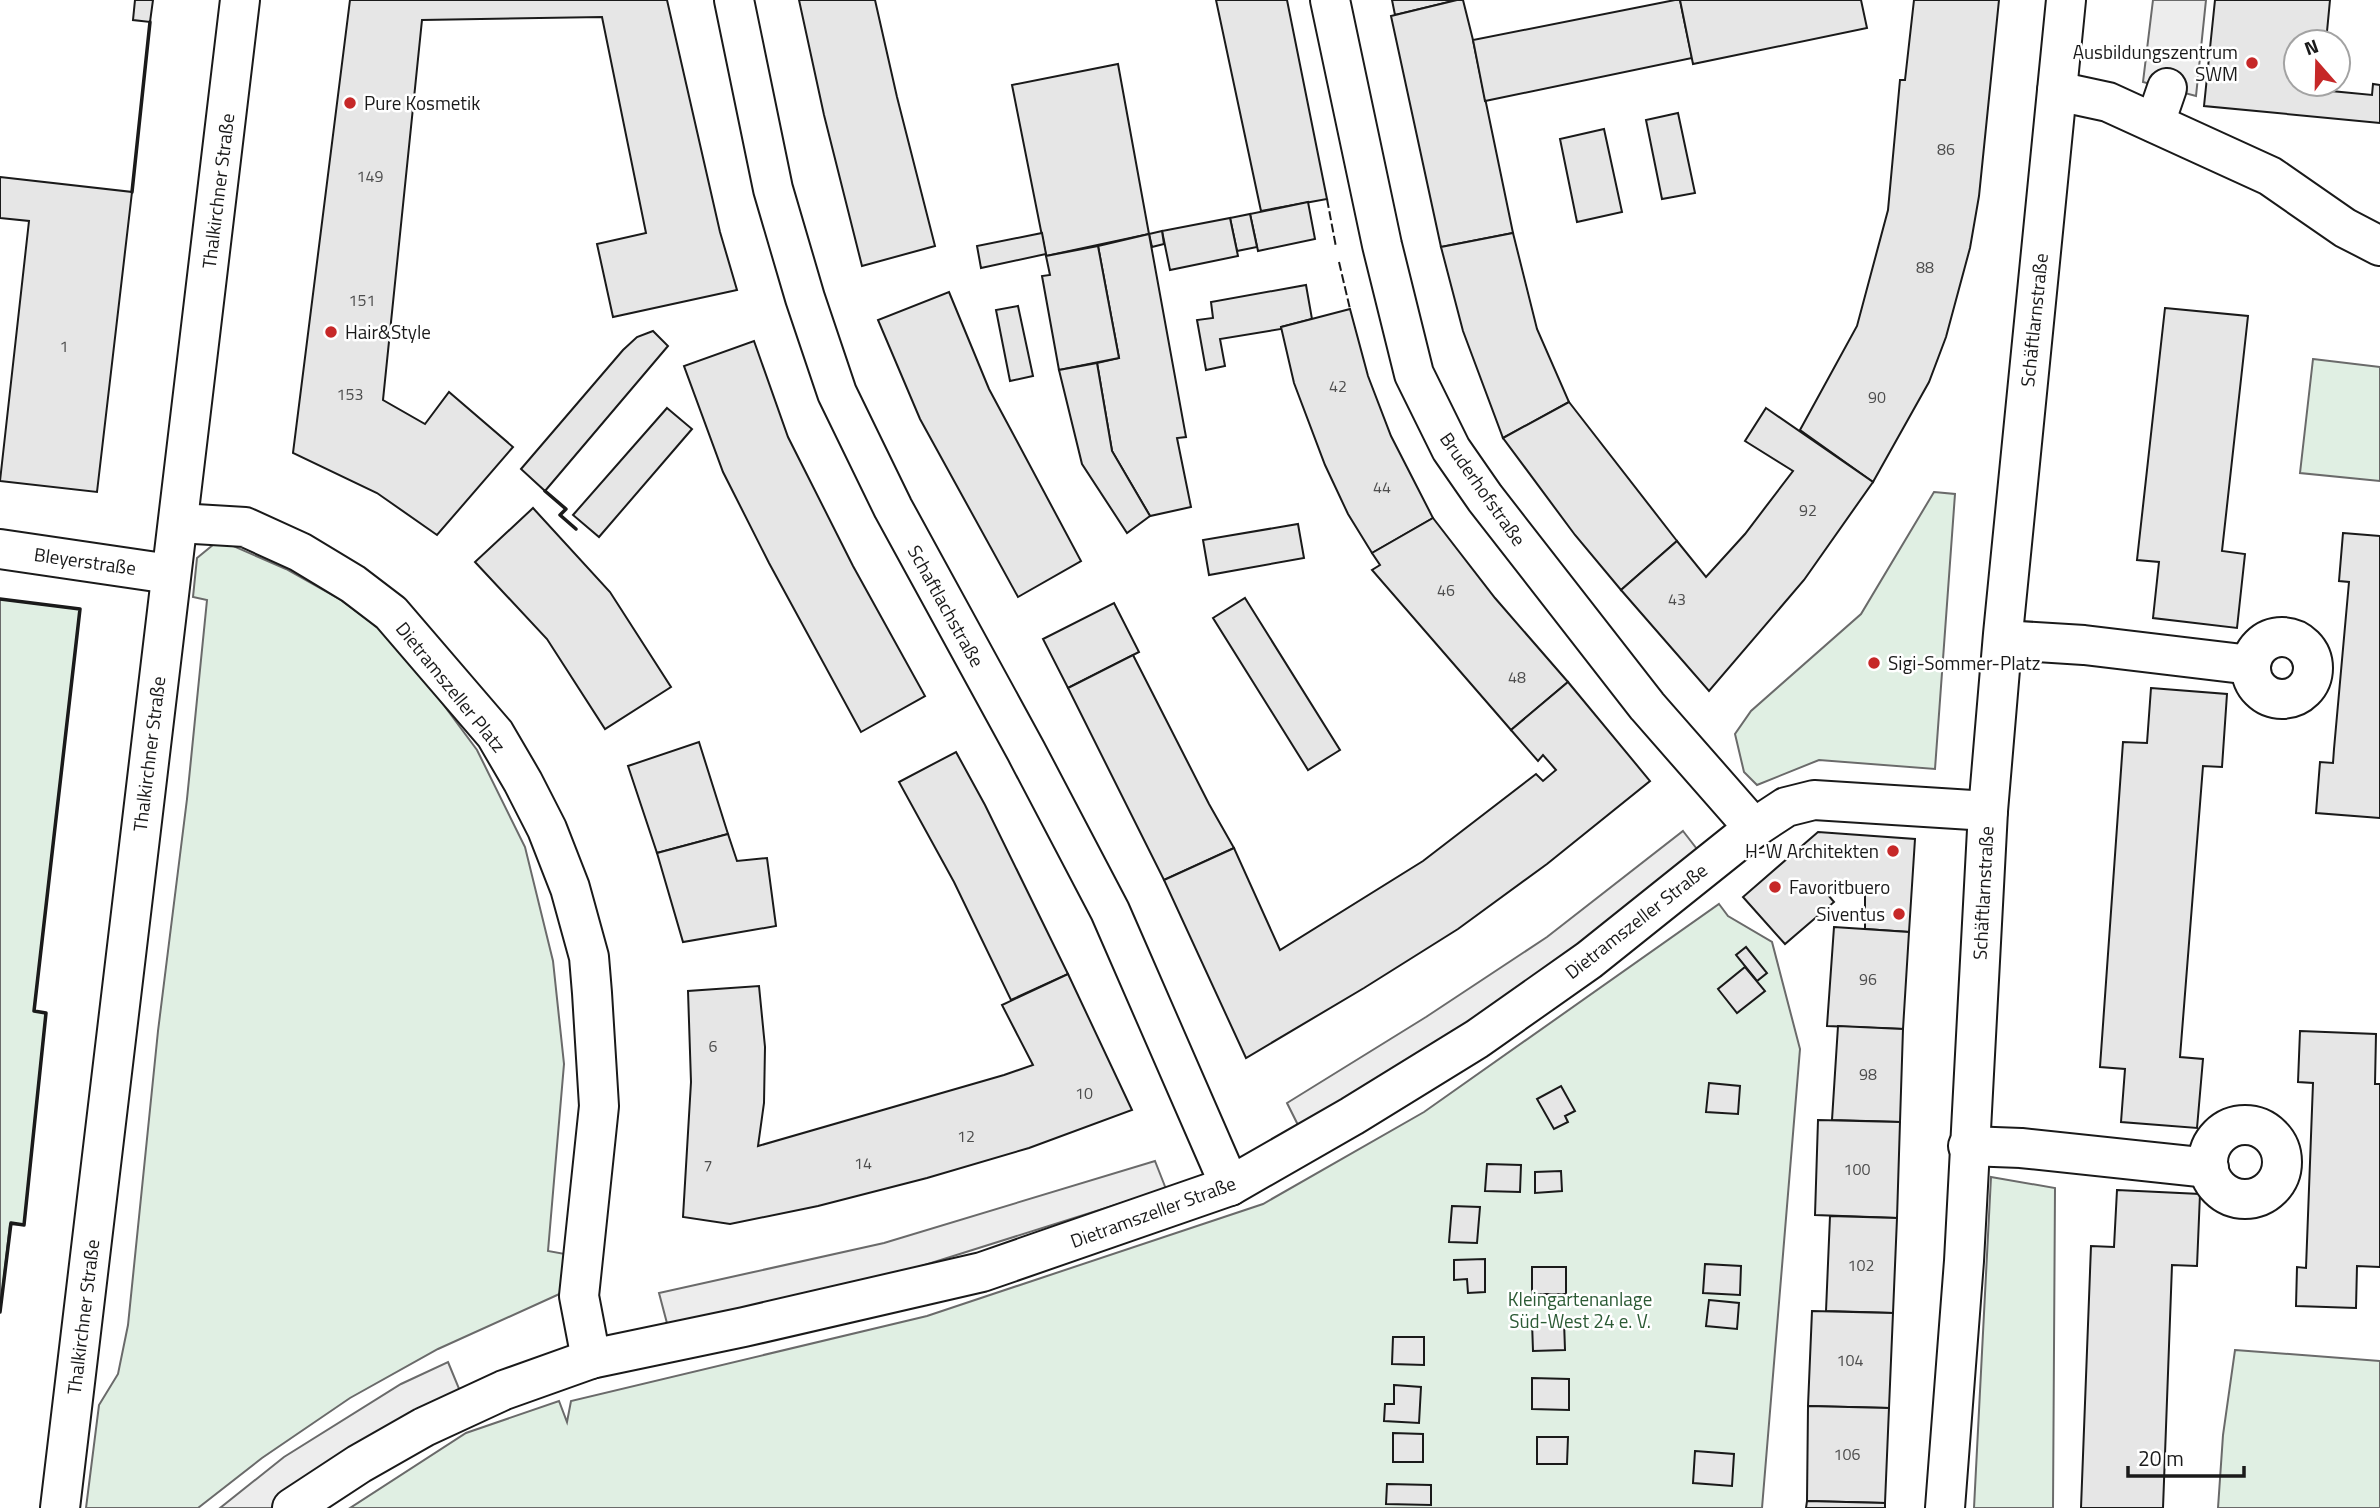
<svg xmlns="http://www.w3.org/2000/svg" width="2380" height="1508" viewBox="0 0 2380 1508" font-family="'Titillium Web',sans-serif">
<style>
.green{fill:#e0efe3;stroke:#6a6a6a;stroke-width:2}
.parking{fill:#ededed;stroke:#6a6a6a;stroke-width:2}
.building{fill:#e6e6e6;stroke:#1a1a1a;stroke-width:2}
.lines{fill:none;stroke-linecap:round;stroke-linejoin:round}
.minor-casing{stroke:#1a1a1a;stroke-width:42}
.minor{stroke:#fff;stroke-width:38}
.fence{stroke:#1a1a1a;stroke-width:2;stroke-dasharray:9 3.5;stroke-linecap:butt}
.wall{stroke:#1a1a1a;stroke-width:3.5}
.poi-dot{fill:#c62828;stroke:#fff;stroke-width:2.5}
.labels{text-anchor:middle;stroke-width:5;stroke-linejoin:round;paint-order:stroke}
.number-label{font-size:16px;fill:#4d4d4d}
.poi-label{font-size:19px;fill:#1a1a1a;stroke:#fff;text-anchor:start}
.street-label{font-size:19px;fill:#1a1a1a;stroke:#fff}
.park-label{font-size:19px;fill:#2b5a34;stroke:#fff}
</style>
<rect width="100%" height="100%" fill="#fff"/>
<!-- green -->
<g class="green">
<polygon points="2313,359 2380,367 2380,481 2300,473"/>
<polygon points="1934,492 1955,494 1935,769 1819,760 1757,785 1744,772 1735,734 1751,711 1861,614"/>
<polygon points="219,540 225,540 233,546 286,569 341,600 384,632 437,696 477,750 525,847 553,961 564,1064 548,1251 565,1254 566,1291 438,1349 350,1398 262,1458 198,1508 86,1508 99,1405 118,1374 128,1325 158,1031 187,799 207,600 193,597 197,558"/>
<polygon points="0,599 80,609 34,1011 46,1013 24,1225 10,1224 0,1312"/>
<polygon points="1719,904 1728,916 1772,942 1800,1049 1762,1508 350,1508 466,1433 559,1401 567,1422 571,1401 927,1316 1263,1204 1424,1112"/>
<polygon points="1991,1177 2055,1188 2053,1508 1974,1508"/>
<polygon points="2235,1350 2380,1361 2380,1508 2218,1508 2223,1435"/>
</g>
<!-- parking -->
<g class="parking">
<polygon points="2153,0 2206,0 2196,96 2143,82"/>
<polygon points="1683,831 1700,853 1559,962 1444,1039 1299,1127 1287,1103 1426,1017 1547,937"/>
<polygon points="1155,1161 1166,1189 893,1275 668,1327 659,1293 884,1243"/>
<polygon points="448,1362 460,1391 299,1487 271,1508 220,1508 284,1457 401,1384"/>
</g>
<!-- building -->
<g class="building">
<polygon points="135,0 153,0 150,22 133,20"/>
<polygon points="350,0 667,0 720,232 737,290 613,317 597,244 646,233 602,17 422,20 383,400 425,424 449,392 513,447 437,535 377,493 293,453"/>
<polygon points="799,0 875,0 897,97 935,246 862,266 824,115"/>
<polygon points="1216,0 1287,0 1327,199 1261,211"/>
<polygon points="1392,0 1457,0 1395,15"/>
<polygon points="1457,0 1463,0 1473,40 1513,233 1441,247 1391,16"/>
<polygon points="1675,0 1680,0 1692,58 1485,101 1473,40"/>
<polygon points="1680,0 1861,0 1867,28 1693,64"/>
<polygon points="1914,0 1999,0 1979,196 1970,248 1946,337 1929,382 1873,482 1800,430 1857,326 1888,210 1900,80 1905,80"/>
<polygon points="2215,0 2330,0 2326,42 2296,42 2296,84 2322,84 2321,90 2372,95 2373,84 2380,85 2380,123 2204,106"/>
<polygon points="1118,64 1149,234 1046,256 1012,85"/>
<polygon points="1678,113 1695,193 1662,199 1646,120"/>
<polygon points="1604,129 1622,212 1577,222 1560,139"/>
<polygon points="0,177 132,192 97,492 0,481 29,221 0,218"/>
<polygon points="1308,202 1315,239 1258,251 1250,214"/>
<polygon points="1250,214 1257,247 1237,251 1230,218"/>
<polygon points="1230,218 1238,256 1170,270 1162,231"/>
<polygon points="1162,231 1164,244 1152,247 1149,234"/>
<polygon points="1042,233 1046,254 981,268 977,246"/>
<polygon points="1513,233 1537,329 1569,402 1503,438 1463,331 1441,247"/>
<polygon points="1149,234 1186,437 1177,438 1191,507 1150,516 1112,451 1097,363 1119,358 1098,246"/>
<polygon points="1098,246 1119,358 1059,370 1042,276 1050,275 1046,256"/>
<polygon points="1306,285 1312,319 1281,327 1281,329 1220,339 1225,366 1206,370 1197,320 1213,318 1211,302"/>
<polygon points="949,292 989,389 1081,561 1018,597 920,419 878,320"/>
<polygon points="1018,306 1033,376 1010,381 996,310"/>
<polygon points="2165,308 2248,316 2222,551 2245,554 2237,628 2153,618 2159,562 2137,560"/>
<polygon points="1350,309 1368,376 1391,436 1433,518 1372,553 1348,514 1325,465 1294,383 1281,327"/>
<polygon points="653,331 668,346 545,491 521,469 623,350 637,337"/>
<polygon points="754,341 788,437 853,566 925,696 861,732 769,563 723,472 684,366"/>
<polygon points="1097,363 1112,451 1150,516 1127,533 1082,464 1059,370"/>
<polygon points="1569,402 1677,541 1621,590 1575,535 1503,438"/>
<polygon points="667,408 692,429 599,537 573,515"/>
<polygon points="1766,408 1873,482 1804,580 1709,691 1621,590 1677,541 1706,577 1745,534 1793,471 1745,441"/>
<polygon points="533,508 610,592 671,687 605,729 547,639 475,562"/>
<polygon points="1433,518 1495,598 1568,682 1511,730 1372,570 1380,565 1372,553"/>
<polygon points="1298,524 1304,558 1209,575 1203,540"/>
<polygon points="2343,533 2380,536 2380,818 2316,813 2320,762 2333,763 2334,749 2349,582 2339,581"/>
<polygon points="1245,598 1340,750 1308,770 1213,618"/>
<polygon points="1114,603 1139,652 1068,688 1043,639"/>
<polygon points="1133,655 1209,804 1234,848 1164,880 1068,688"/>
<polygon points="1568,682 1650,781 1547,864 1458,929 1364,988 1246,1058 1164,880 1234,848 1280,950 1423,861 1536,774 1543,781 1556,770 1543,755 1538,761 1511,730"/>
<polygon points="2151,688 2227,694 2222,767 2203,766 2180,1057 2203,1059 2197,1128 2121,1122 2125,1069 2100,1067 2123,742 2147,743"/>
<polygon points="699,742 728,834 657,853 628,766"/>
<polygon points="956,752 985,805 1068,974 1011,1000 954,882 899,782"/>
<polygon points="1818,832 1915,839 1909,932 1865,929 1865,887 1841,885 1828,895 1834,902 1785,944 1743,897"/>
<polygon points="728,834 737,861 767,858 776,926 683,942 657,853"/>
<polygon points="1834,927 1909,932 1903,1029 1827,1026"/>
<polygon points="1746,947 1767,973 1757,981 1736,955"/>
<polygon points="1745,967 1765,991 1737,1013 1718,989"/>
<polygon points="1068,974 1132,1110 1029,1148 927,1178 818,1206 730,1224 683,1217 691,1082 688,991 759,986 765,1047 764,1103 758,1146 1004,1075 1033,1065 1002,1005"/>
<polygon points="1838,1026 1903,1029 1900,1122 1832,1120"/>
<polygon points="2300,1031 2376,1034 2375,1084 2380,1084 2380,1267 2357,1266 2356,1308 2296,1306 2297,1267 2306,1268 2313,1083 2298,1082"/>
<polygon points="1709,1083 1740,1086 1738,1114 1706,1112"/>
<polygon points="1561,1086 1575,1111 1565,1116 1568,1122 1554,1129 1537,1099"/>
<polygon points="1818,1120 1900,1122 1897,1218 1815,1215"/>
<polygon points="1487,1164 1521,1165 1520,1192 1485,1191"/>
<polygon points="1561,1171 1562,1191 1535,1193 1535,1172"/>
<polygon points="2117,1190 2200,1194 2197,1266 2172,1265 2163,1508 2081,1508 2091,1246 2114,1247"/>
<polygon points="1452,1206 1480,1207 1477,1243 1449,1242"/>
<polygon points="1830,1216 1897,1218 1893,1313 1826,1311"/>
<polygon points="1485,1259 1485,1292 1468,1293 1467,1279 1454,1280 1454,1260"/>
<polygon points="1705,1264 1741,1266 1740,1295 1703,1293"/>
<rect x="1532" y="1267" width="34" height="27"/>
<polygon points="1709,1300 1739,1303 1737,1329 1706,1326"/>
<polygon points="1812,1311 1893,1313 1889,1408 1808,1406"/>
<polygon points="1564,1321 1565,1350 1533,1351 1532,1322"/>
<polygon points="1393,1337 1424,1337 1424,1365 1392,1364"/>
<polygon points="1532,1378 1569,1379 1569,1410 1532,1409"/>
<polygon points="1394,1385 1421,1387 1419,1423 1384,1421 1385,1404 1394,1404"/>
<polygon points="1808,1406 1889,1408 1885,1503 1807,1501"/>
<polygon points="1393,1433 1423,1434 1423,1462 1393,1462"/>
<polygon points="1537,1437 1568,1437 1567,1464 1537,1464"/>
<polygon points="1695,1451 1734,1454 1732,1486 1693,1483"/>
<polygon points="1387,1484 1431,1485 1431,1505 1386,1504"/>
<polygon points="1807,1501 1885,1503 1885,1508 1806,1508"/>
</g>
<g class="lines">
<defs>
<g id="minor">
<polyline points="734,0 773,189 805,298 837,393 893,508 1026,751 1110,911 1230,1186"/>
<polyline points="1330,0 1382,245 1414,374 1451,449 1485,498 1647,706 1754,828"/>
<polyline points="2057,91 2108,102 2270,176 2345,228 2380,246"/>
<polyline points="2155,123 2167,88"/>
<polyline points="178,523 245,527 300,552 353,584 391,613 495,734 523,782 547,829 570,888 589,957 592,993 599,1106 579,1296 591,1359"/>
<polyline points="0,549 170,574"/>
<circle cx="2282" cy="668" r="31"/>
<polyline points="2003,640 2084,645 2251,665"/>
<circle cx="2245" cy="1162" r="37"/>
<polyline points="1968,1146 2021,1148 2209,1168"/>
<polyline points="60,1508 240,0"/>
<polyline points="292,1508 359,1464 424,1427 504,1390 591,1359 744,1327 982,1272 1230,1186 1352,1116 1477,1039 1589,960 1754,828 1786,807 1814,800 1988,811"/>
<polyline points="1945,1508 1964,1261 1988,811 2003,634 2066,0"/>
</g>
</defs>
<!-- minor casing -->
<use href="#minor" class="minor-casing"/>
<!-- minor -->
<use href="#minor" class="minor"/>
<!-- fence -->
<g class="fence">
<polyline points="1327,199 1336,247"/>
<polyline points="1339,262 1350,309"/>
</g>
<!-- wall -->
<g class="wall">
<polyline points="132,192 150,22"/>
<polyline points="545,491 566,509 560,515 576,529"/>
<polyline points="0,599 80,609 34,1011 46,1013 24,1225 11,1223 0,1312"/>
</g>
</g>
<!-- markers -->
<g class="poi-dot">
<circle cx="2252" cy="63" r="7"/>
<circle cx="350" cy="103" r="7"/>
<circle cx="331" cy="332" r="7"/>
<circle cx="1874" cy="663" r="7"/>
<circle cx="1893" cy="851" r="7"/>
<circle cx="1775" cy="887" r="7"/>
<circle cx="1899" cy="914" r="7"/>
</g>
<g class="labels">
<!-- number labels -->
<g class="number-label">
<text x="1946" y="155">86</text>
<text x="370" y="182">149</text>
<text x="1925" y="273">88</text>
<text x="362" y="306">151</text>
<text x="64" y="352">1</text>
<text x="1338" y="392">42</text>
<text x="350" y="400">153</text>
<text x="1877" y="403">90</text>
<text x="1382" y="493">44</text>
<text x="1808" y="516">92</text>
<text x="1446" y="596">46</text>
<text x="1677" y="605">43</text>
<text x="1517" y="683">48</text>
<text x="1868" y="985">96</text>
<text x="713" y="1052">6</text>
<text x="1868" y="1080">98</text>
<text x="1084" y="1099">10</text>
<text x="966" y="1142">12</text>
<text x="863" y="1169">14</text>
<text x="708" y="1171">7</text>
<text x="1857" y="1175">100</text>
<text x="1861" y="1271">102</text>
<text x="1850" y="1366">104</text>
<text x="1847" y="1460">106</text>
</g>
<!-- poi labels -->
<g class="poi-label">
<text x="2238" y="59" text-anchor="end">Ausbildungszentrum<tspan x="2238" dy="22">SWM</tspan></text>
<text x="364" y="110">Pure Kosmetik</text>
<text x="345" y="339">Hair&amp;Style</text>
<text x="1888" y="670">Sigi-Sommer-Platz</text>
<text x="1879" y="858" text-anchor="end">H-W Architekten</text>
<text x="1789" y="894">Favoritbuero</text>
<text x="1885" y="921" text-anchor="end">Siventus</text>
</g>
<!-- street labels -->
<g class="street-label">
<text transform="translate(218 191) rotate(-83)" y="7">Thalkirchner Straße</text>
<text transform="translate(2034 320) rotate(-84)" y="7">Schäftlarnstraße</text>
<text transform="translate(1483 489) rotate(55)" y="7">Bruderhofstraße</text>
<text transform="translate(85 561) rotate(8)" y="7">Bleyerstraße</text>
<text transform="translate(946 606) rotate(61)" y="7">Schaftlachstraße</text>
<text transform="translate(451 687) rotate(51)" y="7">Dietramszeller Platz</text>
<text transform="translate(149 754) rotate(-83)" y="7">Thalkirchner Straße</text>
<text transform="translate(1983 893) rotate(-87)" y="7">Schäftlarnstraße</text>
<text transform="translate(1636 921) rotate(-38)" y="7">Dietramszeller Straße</text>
<text transform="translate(1153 1212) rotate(-20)" y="7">Dietramszeller Straße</text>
<text transform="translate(83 1317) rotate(-83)" y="7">Thalkirchner Straße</text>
</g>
<!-- park labels -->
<g class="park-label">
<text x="1580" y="1306">Kleingartenanlage<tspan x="1580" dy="22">Süd-West 24 e. V.</tspan></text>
</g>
</g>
<!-- north arrow -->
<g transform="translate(2317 63) rotate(340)"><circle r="33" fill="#ffffff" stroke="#a3a3a3" stroke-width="2"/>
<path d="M0-5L12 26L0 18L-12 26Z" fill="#c62828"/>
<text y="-10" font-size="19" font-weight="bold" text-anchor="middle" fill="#1a1a1a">N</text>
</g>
<!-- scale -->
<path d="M2128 1466v10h116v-10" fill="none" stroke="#1a1a1a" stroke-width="3.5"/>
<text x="2138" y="1466" font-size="21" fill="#1a1a1a" stroke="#ffffff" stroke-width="5" paint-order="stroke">20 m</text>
</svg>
